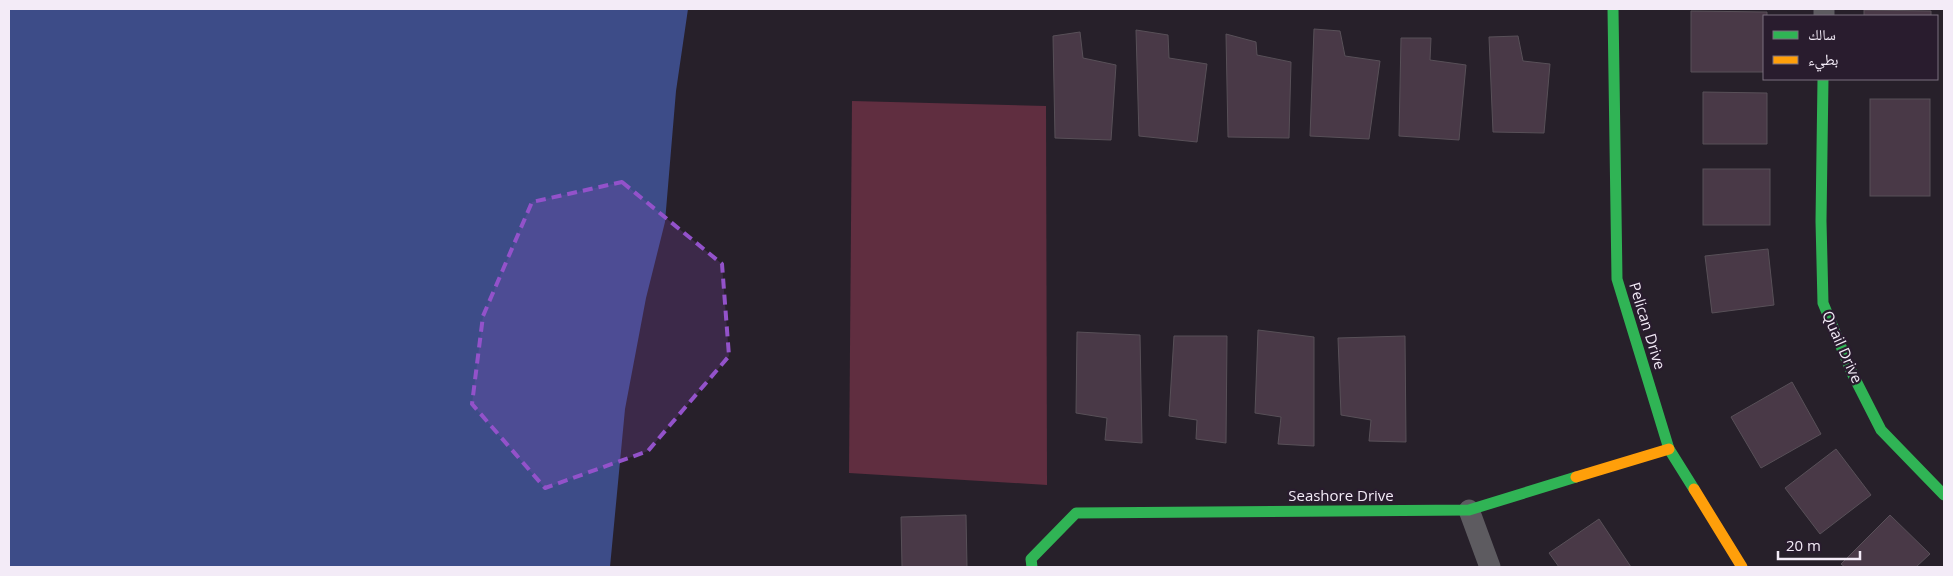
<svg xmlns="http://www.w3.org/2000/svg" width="1953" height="576" viewBox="0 0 1953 576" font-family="'Open Sans','Noto Naskh Arabic',sans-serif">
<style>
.green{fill:#602e40}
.water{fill:#3d4c88}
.building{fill:#493947;stroke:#585058}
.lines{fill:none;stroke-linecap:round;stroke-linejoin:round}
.street{stroke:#5d5b60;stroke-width:21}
.fast{stroke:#30b455;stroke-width:11}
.slow{stroke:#ff9f0a;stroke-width:11}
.marked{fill:#9352ca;fill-opacity:0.2;stroke:#9352ca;stroke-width:4;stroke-dasharray:10 6;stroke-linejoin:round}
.labels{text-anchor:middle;stroke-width:4.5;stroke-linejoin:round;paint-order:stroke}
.street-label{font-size:15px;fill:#f3ebf7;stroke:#291c2e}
</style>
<rect width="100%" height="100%" fill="#27202a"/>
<!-- green -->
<polygon class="green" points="852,101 1046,106 1047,485 849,473"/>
<!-- water -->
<polygon class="water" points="9,9 688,9 676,91 665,222 646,298 625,409 610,567 9,567"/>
<!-- building -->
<g class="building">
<polygon points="1864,10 1931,11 1931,16 1864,16"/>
<polygon points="1691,11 1767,12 1767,16 1764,16 1764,72 1691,72"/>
<polygon points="1314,29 1340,31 1345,56 1380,61 1369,139 1310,136"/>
<polygon points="1136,30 1168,35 1169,58 1207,64 1197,142 1139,136"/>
<polygon points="1080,32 1083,58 1116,65 1111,140 1055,138 1053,36"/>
<polygon points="1226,34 1256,42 1257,55 1291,62 1289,138 1228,137"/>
<polygon points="1518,36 1523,61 1550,64 1544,133 1493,132 1489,37"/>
<polygon points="1401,38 1431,38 1430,60 1466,65 1459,140 1399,136"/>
<polygon points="1703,92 1767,93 1767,144 1703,144"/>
<rect x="1870" y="99" width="60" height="97"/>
<rect x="1703" y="169" width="67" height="56"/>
<polygon points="1768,249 1774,305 1712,313 1705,256"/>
<polygon points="1258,330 1314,337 1314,446 1278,444 1281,417 1255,413"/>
<polygon points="1077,332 1140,335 1142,443 1105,440 1107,418 1076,413"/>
<polygon points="1174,336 1227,336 1226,443 1196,439 1197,420 1169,416"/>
<polygon points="1405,336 1406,442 1369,441 1371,420 1341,415 1338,338"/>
<polygon points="1792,382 1821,434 1761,468 1731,417"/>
<polygon points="1836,449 1871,495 1820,534 1785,488"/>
<polygon points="966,515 967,567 902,567 901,517"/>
<polygon points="1890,515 1930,554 1916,567 1845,567 1841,564"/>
<polygon points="1599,519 1631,567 1559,567 1549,553"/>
</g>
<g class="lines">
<!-- street -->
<g class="street">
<polyline points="1824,16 1824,9"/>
<polyline points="1469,510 1490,567"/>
</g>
<!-- fast -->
<g class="fast">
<polyline points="1613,9 1617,279 1669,449 1694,489"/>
<polyline points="1823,79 1821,221 1823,303 1852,373 1881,430 1944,495"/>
<polyline points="1032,567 1031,559 1076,513 1469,510 1576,477"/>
</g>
<!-- slow -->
<g class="slow">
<polyline points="1576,477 1669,449"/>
<polyline points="1694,489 1742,567"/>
</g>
</g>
<!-- marked area -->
<path class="marked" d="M622,182l100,82 7,92 -81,95 -103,37 -73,-84 11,-88 49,-114z"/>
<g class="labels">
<!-- street labels -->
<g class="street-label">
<text transform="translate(1647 326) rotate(73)" y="5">Pelican Drive</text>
<text transform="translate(1842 347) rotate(66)" y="5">Quail Drive</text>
<text x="1341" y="501">Seashore Drive</text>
</g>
</g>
<!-- border -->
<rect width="1953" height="576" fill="none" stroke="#f3ebf7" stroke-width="20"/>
<!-- legend -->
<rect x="1763" y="15" width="175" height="65" fill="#291c2e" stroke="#7a6f7e"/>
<rect x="1773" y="31" width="25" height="8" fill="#30b455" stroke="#7a6f7e"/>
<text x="1808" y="40" font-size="15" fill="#f3ebf7">سالك</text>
<rect x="1773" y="56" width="25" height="8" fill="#ff9f0a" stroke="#7a6f7e"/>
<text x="1808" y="65" font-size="15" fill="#f3ebf7">بطيء</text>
<!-- scale -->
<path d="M1778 551v8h82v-8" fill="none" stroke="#f3ebf7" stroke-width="2.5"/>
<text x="1786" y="551" font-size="15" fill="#f3ebf7" stroke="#291c2e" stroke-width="4" paint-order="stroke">20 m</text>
</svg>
